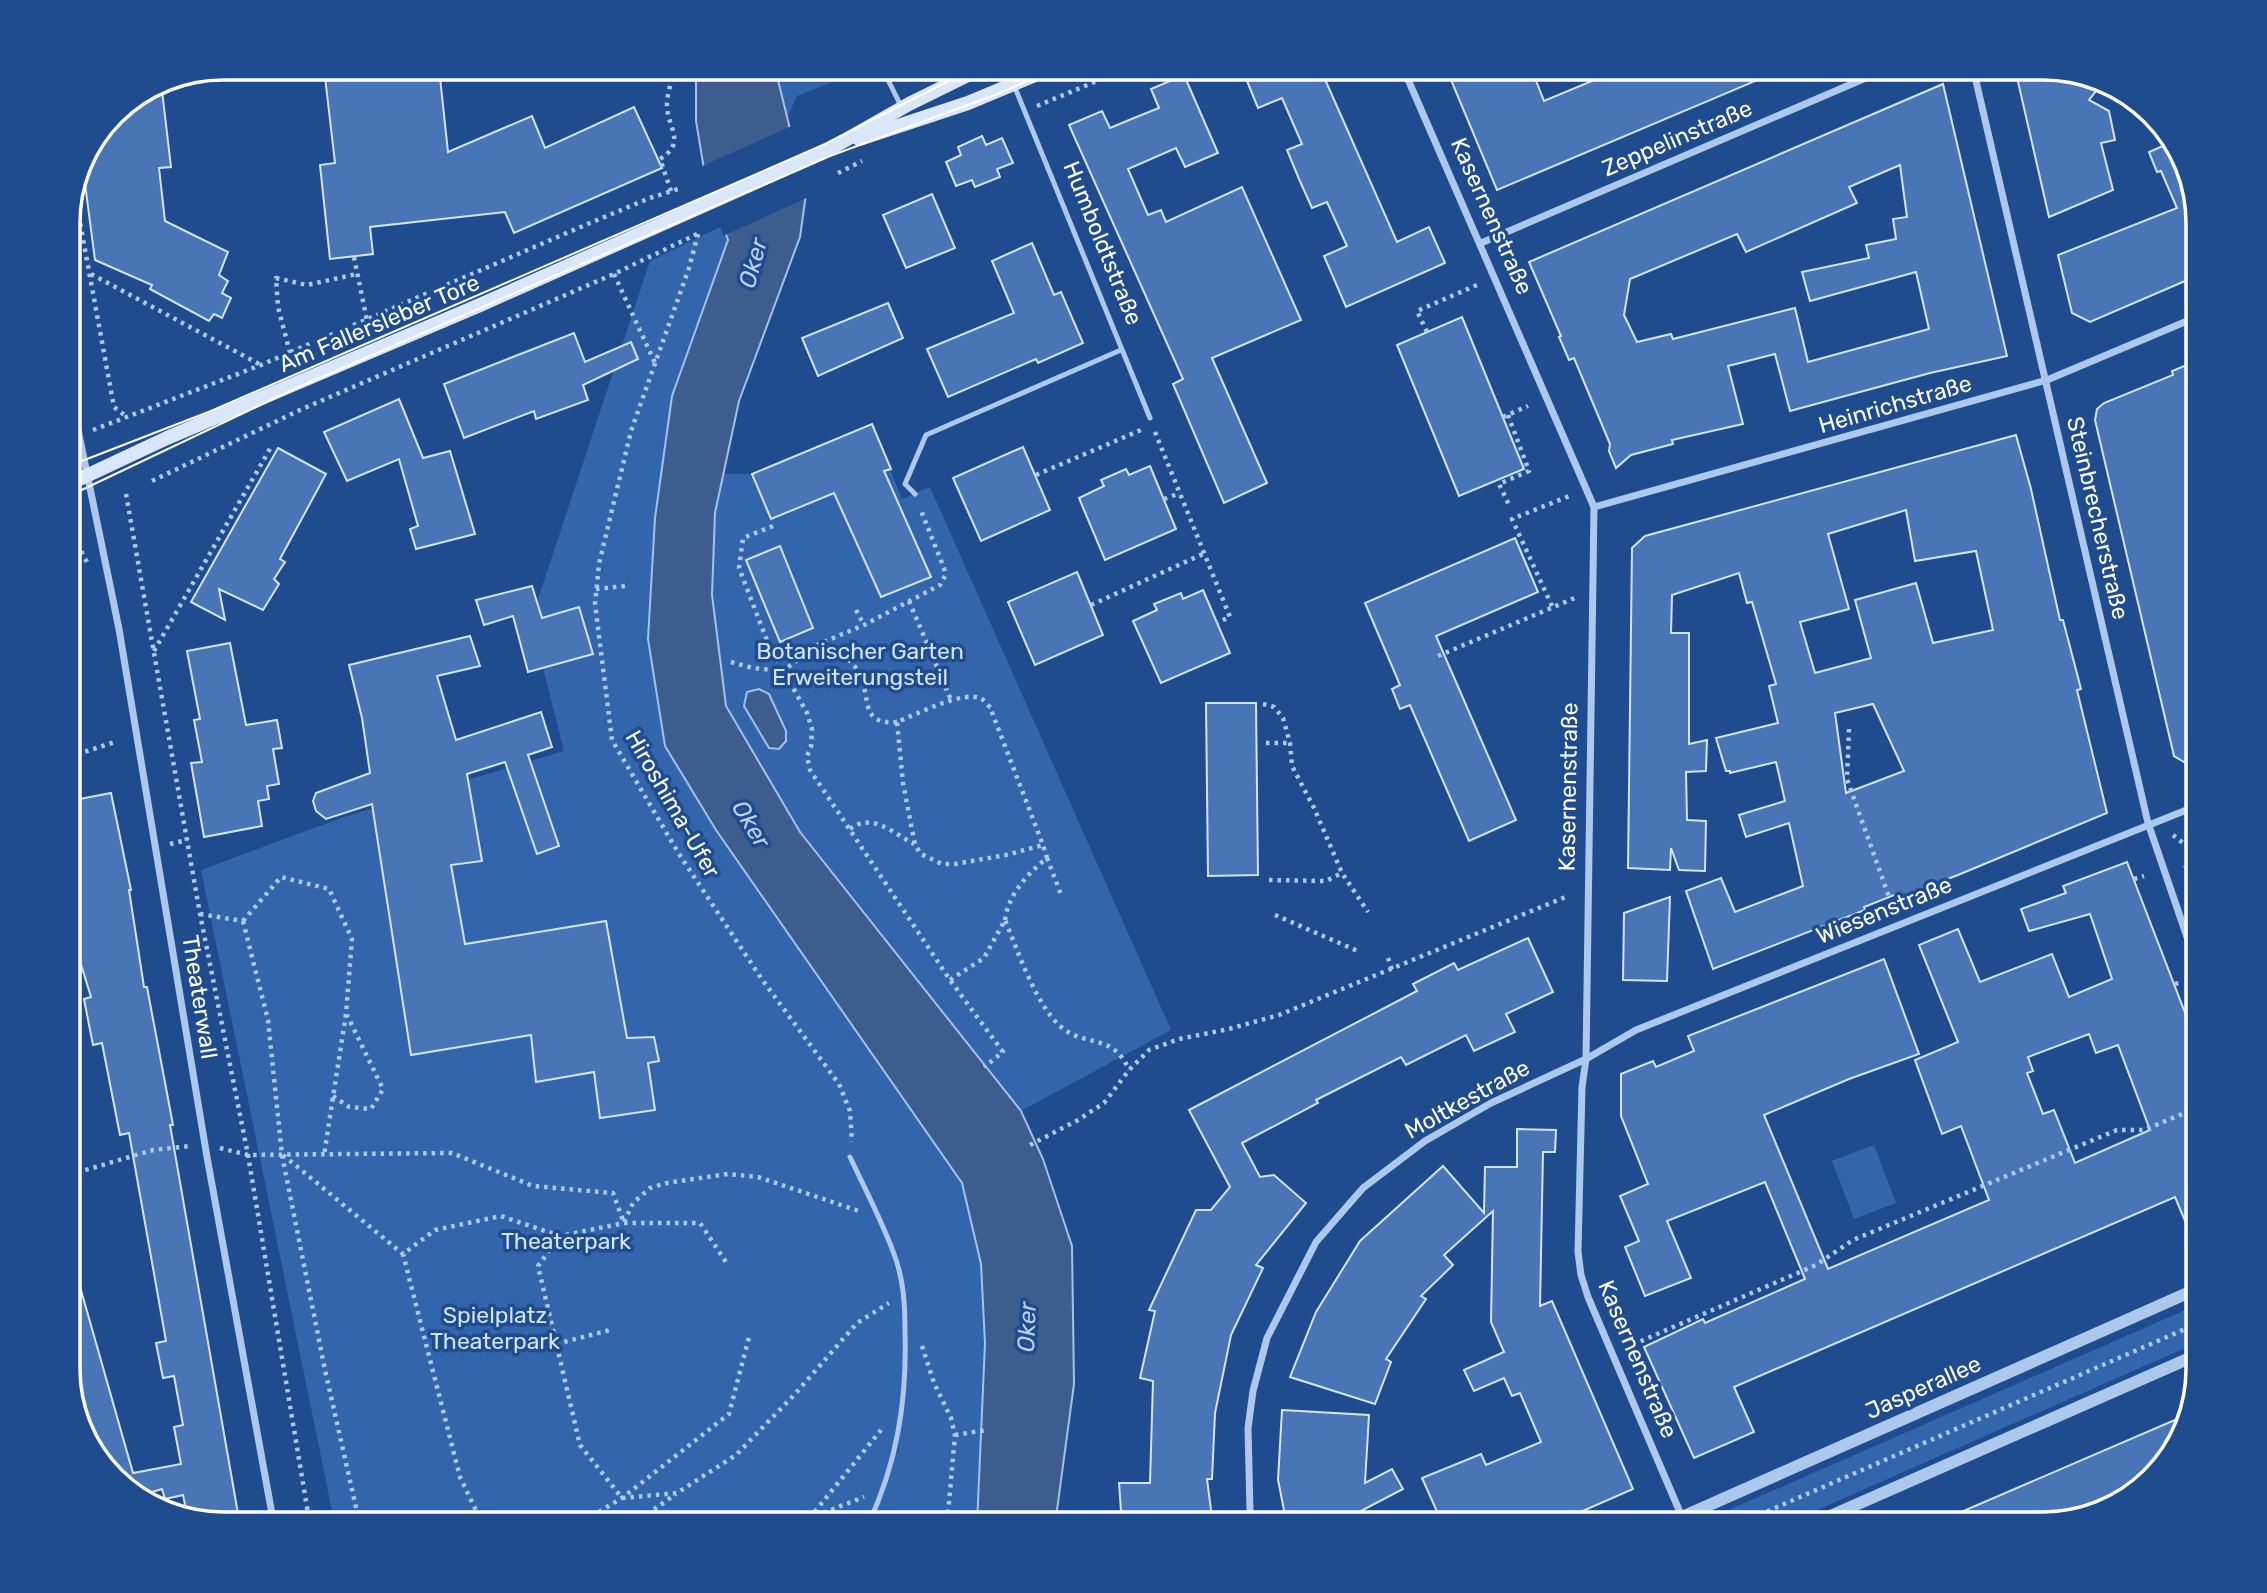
<svg xmlns="http://www.w3.org/2000/svg" width="2267" height="1593" viewBox="0 0 2267 1593" font-family="Rubik,sans-serif">
<style>
.green{fill:#3265ac}
.water{fill:#3c5d8d;stroke:#a1c2ee;stroke-width:2}
.pier{fill:#1f4c8e}
.building{fill:#4875b5;stroke:#d3e3f9;stroke-width:2;fill-rule:evenodd}
.lines{fill:none;stroke-linecap:round;stroke-linejoin:round}
.path{stroke:#adc8ed;stroke-width:4.5;stroke-dasharray:3.5 5;stroke-linecap:butt}
.service{stroke:#adc8ed;stroke-width:5}
.minor{stroke:#adc8ed;stroke-width:7}
.tertiary{stroke:#adc8ed;stroke-width:12}
.secondary{stroke:#dae6f9;stroke-width:14}
.tram{stroke:#fff;stroke-width:2}
.labels{text-anchor:middle;stroke-width:7;stroke-linejoin:round;paint-order:stroke}
.street-label{font-size:23px;fill:#fff;stroke:#1f4c8e}
.park-label{font-size:23px;fill:#d3e3f9;stroke:#1f4c8e}
.water-label{font-size:24px;font-style:italic;fill:#b9d2f4;stroke:#1f4c8e}
.rim{fill:none;stroke:#fff;stroke-width:3.5}
</style>
<rect width="100%" height="100%" fill="#1f4c8e"/>
<!-- green -->
<g class="green">
<polygon points="775,68 867,68 797,96 786,120"/>
<polygon points="724,225 728,240 672,396 655,518 648,639 665,746 716,830 962,1183 981,1264 985,1343 979,1525 335,1525 201,870 341,818 564,751 531,620 650,261"/>
<polygon points="872,424 902,499 930,487 1171,1030 1021,1111 800,832 726,706 712,595 715,513 724,474 752,474"/>
<polygon points="1874,1145 1896,1203 1854,1219 1832,1161"/>
<polygon points="2199,1304 2199,1342 1783,1525 1706,1525 1715,1516"/>
</g>
<!-- water -->
<g class="water">
<polygon points="698,68 775,68 806,194 800,237 739,401 715,513 712,595 726,706 800,832 1021,1111 1043,1159 1072,1246 1074,1384 1055,1525 977,1525 985,1343 981,1264 962,1183 716,830 665,746 648,639 655,518 672,396 728,240 705,175 696,121 696,79"/>
<polygon points="759,689 769,694 786,731 786,741 779,749 769,748 744,706 747,692"/>
</g>
<!-- pier -->
<polygon class="pier" points="792,126 809,197 723,236 700,167"/>
<!-- building -->
<g class="building">
<polygon points="324,68 439,68 448,152 532,116 545,148 634,107 662,168 514,233 505,212 370,227 373,254 330,259 320,165 335,163"/>
<polygon points="1244,68 1320,68 1397,242 1429,227 1445,263 1346,307 1324,256 1347,246 1327,202 1312,208 1299,179 1287,150 1302,144 1282,98 1258,108 1247,81 1250,80"/>
<polygon points="1446,68 1531,68 1544,101 1623,68 1786,68 1497,190"/>
<polygon points="2034,68 2043,68 2100,86 2089,100 2109,111 2115,140 2101,143 2113,190 2049,217 2016,73"/>
<polygon points="1184,75 1218,153 1185,167 1176,148 1128,169 1148,215 1161,210 1166,222 1242,187 1301,320 1212,358 1267,483 1224,503 1173,384 1183,379 1069,125 1102,111 1110,128 1134,118 1159,108 1151,89"/>
<polygon points="161,82 171,167 159,168 165,221 228,252 219,275 228,281 222,293 231,298 222,318 214,314 209,321 150,289 152,285 95,260 82,161 114,114"/>
<path d="M1943,84l64,272 -77,17 -140,38 -15,-57 -47,12 15,58 -71,16 1,4 -42,11 -15,13 -7,-17 1,-7 -36,-86 -5,2 -10,-23 2,-1 -32,-74zM1900,165l7,52 -14,2 3,20 -30,6 3,13 -67,14 8,29 106,-29 13,57 -121,33 -13,-54 -122,31 -2,-5 -34,8 -13,-27 6,-36 107,-45 9,18 111,-49 -8,-16z"/>
<polygon points="982,136 986,145 1002,138 1013,163 997,169 1000,177 975,187 972,180 956,186 946,162 961,155 958,147"/>
<polygon points="2172,142 2183,155 2199,223 2199,275 2090,322 2072,313 2058,255 2177,208 2161,171 2157,172 2149,152"/>
<polygon points="932,194 955,248 906,268 883,215"/>
<polygon points="1032,243 1054,295 1061,292 1083,343 1038,363 1036,359 948,397 927,349 1014,313 992,261"/>
<polygon points="888,303 903,338 818,376 802,338"/>
<polygon points="1462,317 1524,469 1459,496 1397,345"/>
<polygon points="574,333 585,362 631,342 638,359 583,385 588,400 536,419 534,411 464,438 444,384"/>
<polygon points="2199,360 2199,757 2184,762 2174,756 2095,420 2097,409 2104,403 2173,375 2172,371"/>
<polygon points="399,399 423,458 450,451 475,534 416,549 410,529 418,526 399,459 347,481 324,432"/>
<polygon points="872,424 891,469 884,471 931,577 881,597 834,493 771,519 752,474"/>
<path d="M2016,435l15,54 29,131h3l18,69 -4,1 30,123 -149,62 -58,22 -1,-4 -35,14 1,3 -152,59 -27,-78 35,-13 14,34 68,-26 -14,-63 -43,14 -7,-22 46,-14 -9,-39 -46,11v-2h-4l-10,-33 62,-15 -9,-37 7,-2 -24,-82 -5,1 -8,-30 -67,22 -1,38h18v111l18,-4 -1,31 -20,1 1,48 19,1 -1,50 -26,-1 -8,-22 -1,22 -42,-2 4,-320 13,-12zM1906,510l9,51 61,-10 17,79 -60,13 -17,-60 -61,17 16,58 -56,15 -15,-51 49,-13 -21,-75zM1873,704l31,67 -58,22 -11,-80z"/>
<polygon points="1023,447 1050,510 981,541 953,478"/>
<polygon points="278,448 326,474 280,559 285,562 274,579 279,584 263,610 219,589 225,620 191,602"/>
<polygon points="1150,466 1176,529 1105,560 1079,498 1104,486 1101,480 1126,469 1129,475"/>
<polygon points="1515,538 1538,592 1436,636 1516,820 1469,841 1410,705 1400,709 1392,689 1400,685 1365,603"/>
<polygon points="780,546 813,628 780,642 746,560"/>
<polygon points="1077,572 1103,635 1035,665 1008,602"/>
<polygon points="532,586 542,618 579,607 593,654 528,672 513,616 484,625 476,600"/>
<polygon points="1203,590 1230,653 1161,683 1133,621 1157,610 1154,604 1181,593 1183,599"/>
<polygon points="470,636 480,666 437,676 456,740 541,712 552,747 528,755 559,846 537,854 505,762 467,774 482,861 451,865 465,944 606,921 627,1038 654,1037 659,1061 648,1063 655,1110 600,1118 594,1072 536,1082 531,1035 411,1055 372,804 326,819 316,811 313,801 316,793 370,773 362,718 349,665"/>
<polygon points="230,643 246,725 277,720 282,748 273,749 279,784 267,786 269,799 258,801 262,826 204,837 191,763 202,762 194,720 200,719 187,651"/>
<polygon points="1206,703 1256,703 1258,875 1208,876"/>
<polygon points="111,793 131,890 129,890 144,987 147,987 173,1125 170,1125 240,1525 224,1525 187,1514 183,1495 165,1499 162,1489 139,1496 140,1499 137,1498 89,1447 69,1379 69,1270 75,1269 133,1473 181,1464 174,1427 183,1425 174,1376 163,1378 156,1343 166,1341 129,1133 120,1135 102,1043 93,1045 84,999 91,997 69,925 69,801"/>
<path d="M2127,862l72,187v205l-24,-57 -441,190 20,45 -60,26 -50,-111 59,-28 2,4 100,-44 -40,-97 -98,39 24,57 -46,18 -20,-49 14,-6 -19,-45 28,-12 -27,-68v-42l32,-13 3,6 38,-16 -6,-15 196,-77 35,95 -70,25 -85,36 64,154 161,-69 -28,-74 -19,8 -27,-74 43,-18 -39,-97 39,-16 22,53 72,-28 17,43 43,-18 -22,-65 -61,17 -8,-22 45,-16 -3,-7zM2089,1034l7,19 22,-8 32,85 -75,33 -21,-53 -11,4 -16,-41 6,-2 -5,-14z"/>
<polygon points="1670,897 1667,981 1623,980 1624,913"/>
<polygon points="1528,938 1553,992 1506,1014 1515,1032 1474,1051 1466,1035 1406,1065 1401,1057 1316,1100 1318,1103 1242,1143 1260,1177 1274,1175 1306,1203 1256,1265 1263,1268 1231,1335 1215,1413 1212,1479 1207,1479 1213,1525 1122,1525 1119,1483 1150,1483 1153,1381 1140,1378 1155,1311 1149,1310 1196,1210 1211,1210 1230,1187 1189,1110 1417,991 1413,984 1454,963 1458,970"/>
<polygon points="1517,1129 1556,1130 1555,1152 1543,1152 1540,1306 1552,1301 1633,1489 1551,1525 1443,1525 1422,1478 1481,1454 1486,1465 1541,1442 1520,1393 1512,1396 1504,1378 1474,1391 1464,1370 1504,1352 1491,1322 1493,1211 1444,1255 1453,1265 1421,1296 1426,1299 1386,1359 1391,1362 1375,1404 1290,1377 1316,1312 1360,1241 1443,1166 1484,1213 1485,1167 1517,1167"/>
<polygon points="1282,1410 1369,1415 1365,1483 1392,1469 1403,1489 1334,1525 1287,1525 1278,1480"/>
<polygon points="2184,1416 2172,1456 2112,1509 2044,1525 1931,1525"/>
</g>
<g class="lines">
<!-- path -->
<g class="path">
<polyline points="1432,70 1435,68"/>
<polyline points="1037,106 1128,68"/>
<polyline points="838,173 862,161"/>
<polyline points="74,190 114,407 127,417"/>
<path d="M671,191l-11,-32c26,-16 9,-30 7,-51 -1,-12 5,-29 9,-40"/>
<polyline points="698,234 689,268 631,431 599,564 595,604 612,740 679,854 761,978 839,1084 850,1111 852,1142"/>
<polyline points="354,257 367,321"/>
<polyline points="91,274 261,365"/>
<polyline points="614,274 655,363"/>
<polyline points="1427,332 1417,311 1477,285"/>
<polyline points="290,353 278,307 276,278 307,285 357,274"/>
<polyline points="1508,415 1529,471 1499,484 1510,507"/>
<polyline points="1503,417 1528,406"/>
<polyline points="93,430 261,365 590,223 650,198 678,189"/>
<polyline points="1155,432 1230,617 1216,623"/>
<polyline points="1036,475 1141,430"/>
<polyline points="152,481 300,410 614,274 697,234"/>
<polyline points="126,494 200,914 248,1155 310,1525"/>
<polyline points="1164,499 1180,493"/>
<polyline points="773,526 743,538 739,568 768,643 807,713 812,729 811,747 807,756 810,770 950,980 1003,1052 984,1067"/>
<polyline points="69,529 87,562"/>
<polyline points="596,589 625,586"/>
<polyline points="909,601 951,700"/>
<polyline points="1091,605 1205,553"/>
<polyline points="1552,606 1512,519 1572,495"/>
<polyline points="856,610 864,625"/>
<polyline points="154,651 271,447"/>
<polyline points="1438,656 1577,597"/>
<polyline points="731,662 753,668 783,671 819,644"/>
<polyline points="1263,704 1274,707 1283,718 1290,743 1292,766 1314,808 1342,873 1368,912"/>
<path d="M897,722c-39,3 -25,-25 -38,-49 -8,-15 -24,-25 -40,-29l45,-19 76,-40 5,-9 -1,-8 -24,-60"/>
<polyline points="1849,729 1847,779 1894,911"/>
<polyline points="1266,743 1290,743"/>
<polyline points="69,757 115,742"/>
<path d="M850,829c22,-17 43,4 64,15"/>
<polyline points="2173,835 2189,848"/>
<polyline points="170,844 187,840"/>
<polyline points="1047,858 1062,897"/>
<polyline points="2184,868 2192,865"/>
<polyline points="2134,879 2144,876"/>
<polyline points="1269,880 1326,881 1342,873"/>
<polyline points="200,914 243,921"/>
<polyline points="1275,915 1360,952"/>
<path d="M1005,920c3,-25 23,-47 42,-62l-4,-13 -53,-138c-1,0 -7,-8 -8,-8 -17,-10 -67,16 -85,23l6,61 12,62 6,9 21,10h13l51,-9 37,-10"/>
<polyline points="243,921 268,1020 282,1155 325,1370 360,1525"/>
<polyline points="243,921 281,877 329,889 352,939 346,1014 324,1155"/>
<polyline points="1388,958 1392,970"/>
<path d="M950,980l34,-22 21,-38c13,31 30,83 55,106 24,22 53,6 69,44"/>
<polyline points="2175,984 2183,982"/>
<polyline points="333,1096 349,1107 371,1109 383,1089 347,1015"/>
<polyline points="1030,1145 1078,1120 1104,1103 1129,1070 1149,1050 1179,1039 1229,1029 1279,1015 1568,896"/>
<polyline points="220,1148 248,1155 452,1153 533,1186 613,1193 624,1223"/>
<polyline points="283,1155 403,1254"/>
<polyline points="69,1175 153,1150 191,1146"/>
<polyline points="624,1222 633,1203 650,1188 667,1183 728,1174 758,1177 859,1211"/>
<polyline points="560,1236 538,1266 580,1445 622,1498"/>
<polyline points="556,1344 610,1330"/>
<polyline points="922,1346 934,1383 951,1418 955,1435 947,1525"/>
<polyline points="1625,1348 1816,1265 1853,1240 2117,1130 2144,1130 2199,1107"/>
<polyline points="955,1435 987,1430"/>
<polyline points="622,1498 677,1493 736,1455 795,1394 857,1323 889,1303"/>
<polyline points="809,1522 823,1513 864,1497"/>
<polyline points="633,1524 676,1494"/>
<polyline points="483,1525 460,1477 403,1254 435,1230 501,1216 560,1236 624,1223 700,1223 726,1262"/>
<polyline points="577,1525 622,1498 729,1414 749,1337"/>
<polyline points="804,1525 881,1430"/>
<polyline points="1736,1525 2199,1323"/>
</g>
<!-- service -->
<g class="service">
<polyline points="882,68 901,106"/>
<polyline points="1007,68 1150,418"/>
<polyline points="915,494 905,484 926,435 1121,350"/>
<path d="M850,1157c15,32 32,64 44,97 10,26 11,52 11,79 2,68 -8,130 -37,192"/>
</g>
<!-- minor -->
<g class="minor">
<polyline points="1403,68 1594,507 1586,1059 1582,1087 1578,1252 1581,1275 1588,1297 1682,1517"/>
<polyline points="1973,68 2148,823 2199,972"/>
<polyline points="1481,243 1889,68"/>
<polyline points="69,386 119,629 207,1157 274,1525"/>
<polyline points="1594,507 2047,380 2199,316"/>
<polyline points="1253,1525 1250,1510 1248,1428 1253,1391 1267,1338 1316,1242 1363,1188 1425,1141 1491,1103 1586,1059 1636,1030 2199,805"/>
</g>
<!-- tertiary -->
<g class="tertiary">
<polyline points="1664,1525 2199,1288"/>
<polyline points="1810,1525 2199,1354"/>
</g>
<!-- secondary -->
<g class="secondary">
<polyline points="859,139 968,103 1052,68"/>
<polyline points="69,484 167,438 480,305 828,150 909,104 982,68"/>
</g>
<!-- tram -->
<g class="tram">
<polyline points="69,466 211,411 759,173 825,144 974,68"/>
<polyline points="69,496 292,390 830,156 995,95 1058,68"/>
</g>
</g>
<g class="labels">
<!-- street labels -->
<g class="street-label">
<text transform="translate(1677 138) rotate(-23)" y="8">Zeppelinstraße</text>
<text transform="translate(1492 216) rotate(66)" y="8">Kasernenstraße</text>
<text transform="translate(1103 243) rotate(68)" y="8">Humboldtstraße</text>
<text transform="translate(379 323) rotate(-23)" y="8">Am Fallersleber Tore</text>
<text transform="translate(1895 404) rotate(-16)" y="8">Heinrichstraße</text>
<text transform="translate(2098 518) rotate(77)" y="8">Steinbrecherstraße</text>
<text transform="translate(1568 787) rotate(-89)" y="8">Kasernenstraße</text>
<text transform="translate(673 804) rotate(60)" y="8">Hiroshima-Ufer</text>
<text transform="translate(1884 910) rotate(-22)" y="8">Wiesenstraße</text>
<text transform="translate(200 997) rotate(81)" y="8">Theaterwall</text>
<text transform="translate(1467 1099) rotate(-29)" y="8">Moltkestraße</text>
<text transform="translate(1638 1359) rotate(67)" y="8">Kasernenstraße</text>
<text transform="translate(1923 1387) rotate(-24)" y="8">Jasperallee</text>
</g>
<!-- park labels -->
<g class="park-label">
<text x="860" y="659">Botanischer Garten<tspan x="860" dy="26">Erweiterungsteil</tspan></text>
<text x="566" y="1249">Theaterpark</text>
<text x="495" y="1323">Spielplatz<tspan x="495" dy="26">Theaterpark</tspan></text>
</g>
<!-- water labels -->
<g class="water-label">
<text transform="translate(753 263) rotate(-75)" y="8">Oker</text>
<text transform="translate(751 824) rotate(59)" y="8">Oker</text>
<text transform="translate(1027 1327) rotate(-88)" y="8">Oker</text>
</g>
</g>
<!-- crop -->
<path d="M0 0H2267V1593H0ZM223 80H2043A143 143 0 0 1 2186 223V1369A143 143 0 0 1 2043 1512H223A143 143 0 0 1 80 1369V223A143 143 0 0 1 223 80Z" fill="#1f4c8e" fill-rule="evenodd"/>
<path class="rim" d="M223 80H2043A143 143 0 0 1 2186 223V1369A143 143 0 0 1 2043 1512H223A143 143 0 0 1 80 1369V223A143 143 0 0 1 223 80Z"/>
</svg>
